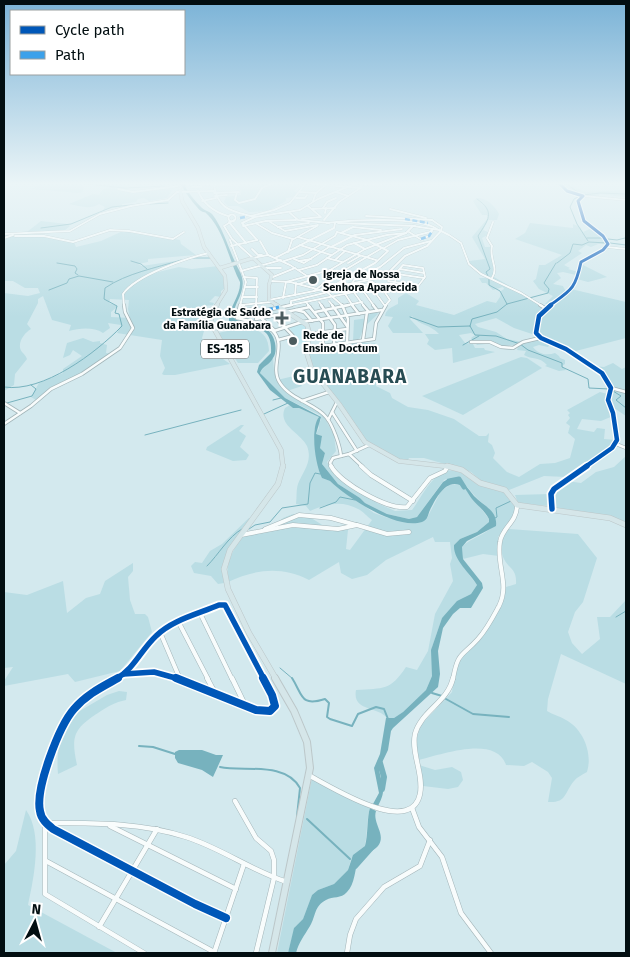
<svg xmlns="http://www.w3.org/2000/svg" width="630" height="957" viewBox="0 0 630 957" font-family="'Fira Sans',sans-serif">
<style>
.built{fill:#c2e8f0}
.green{fill:#badde4;fill-rule:evenodd}
.water{fill:#77b2be}
.lines{fill:none;stroke-linecap:round;stroke-linejoin:round}
.stream-far1{stroke:#77b2be;stroke-width:1}
.stream{stroke:#77b2be;stroke-width:2}
.river-far1{stroke:#77b2be;stroke-width:5}
.river{stroke:#77b2be;stroke-width:6}
.minor-far3-casing{stroke:#a4b6ba;stroke-width:2.5}
.minor-far2-casing{stroke:#a4b6ba;stroke-width:4}
.minor-far1-casing{stroke:#a4b6ba;stroke-width:5}
.minor-casing{stroke:#a4b6ba;stroke-width:5.5}
.major-far3-casing{stroke:#bcc7c9;stroke-width:4}
.major-far2-casing{stroke:#bcc7c9;stroke-width:5}
.major-far1-casing{stroke:#bcc7c9;stroke-width:6}
.major-casing{stroke:#bcc7c9;stroke-width:8}
.minor-far3{stroke:#f8fcfc;stroke-width:2}
.minor-far2{stroke:#f8fcfc;stroke-width:2.5}
.minor-far1{stroke:#f8fcfc;stroke-width:4}
.minor{stroke:#f8fcfc;stroke-width:4.5}
.major-far3{stroke:#d5e6e9;stroke-width:3}
.major-far2{stroke:#d5e6e9;stroke-width:4}
.major-far1{stroke:#d5e6e9;stroke-width:5}
.major{stroke:#d5e6e9;stroke-width:6}
.quiet-far1{stroke:#3ca1ea;stroke-width:2.5;stroke-dasharray:5 2.5;stroke-linecap:butt}
.quiet{stroke:#3ca1ea;stroke-width:3;stroke-dasharray:6 3;stroke-linecap:butt}
.cycleway-far3-casing{stroke:#fff;stroke-width:5}
.cycleway-far2-casing{stroke:#fff;stroke-width:7}
.cycleway-far1-casing{stroke:#fff;stroke-width:9}
.cycleway-casing{stroke:#fff;stroke-width:11}
.cycleway-far3{stroke:#0057b8;stroke-width:3}
.cycleway-far2{stroke:#0057b8;stroke-width:4.5}
.cycleway-far1{stroke:#0057b8;stroke-width:5.5}
.cycleway{stroke:#0057b8;stroke-width:8}
.poi-dot{fill:#4b5b5e;stroke:#fff;stroke-width:2}
.labels{text-anchor:middle;stroke-width:4;stroke-linejoin:round;paint-order:stroke}
.far-poi-label{font-size:11px;font-weight:bold;fill:#020e11;stroke:#fff;text-anchor:start}
.shield{fill:#fff;stroke:#4e5658;stroke-width:1}
.shield-label{font-size:12px;font-weight:bold;fill:#020e11}
.district-label{font-size:19px;font-weight:bold;letter-spacing:1px;fill:#274c53;stroke:#fff}
</style>
<rect width="100%" height="100%" fill="#d3e9ee"/>
<!-- built -->
<polygon class="built" points="303,323 307,329 305,343 290,346 285,339 295,336 289,327"/>
<!-- green -->
<g class="green">
<polygon points="44,183 80,183 84,188 82,192 79,193 31,189"/>
<path d="M100,183h57l-16,3 -8,-2 -7,3 2,3 8,2 18,-4 18,2 -5,8 -18,3 -5,-3 -6,1 -2,3 -14,2v2l-19,4 2,-3 -6,-3c-9,6 -19,2 -30,0l24,-10 6,1 3,-5 8,-3 -11,-2z"/>
<polygon points="238,183 288,183 288,184 302,184 294,191 297,193 293,197 286,198 286,201 268,211 249,212 238,206 228,206 224,202 226,197 241,195 241,190 238,188 240,185"/>
<path d="M559,183h14l1,4 12,5 37,-2 3,1v6l-26,-3 -2,3c-16,-1 -27,-3 -39,-14z"/>
<path d="M477,198c10,0 18,8 22,16l-2,6h-9l-5,10 5,2v3l-6,3 3,9h8c-3,11 5,19 1,30l50,29 -10,24 2,4 15,9 -3,4 -9,-2 -6,2c5,7 14,9 22,6l4,3 1,2 5,2v4l-3,2 4,4 -7,1 -14,-5 2,-1c-8,-9 -15,-5 -23,-10l2,-4 -9,-1 1,-3 -3,-2 -13,1 -7,-3 -18,2 -6,-7 4,-3 -4,-2 -12,2 6,8 8,1 2,4h9l1,2 10,2 -42,11 -1,-15 -17,2 -8,-6 2,-4 -4,-6h14c-9,-10 -19,-8 -27,-18l-2,3 13,14h-30l-5,-7 5,-9 -8,-1c1,-7 7,-9 13,-12v-6l8,-5 13,8 -3,4 38,10 33,-14 9,2 4,-6 1,-6 3,-2 -1,-2 -10,3 -7,-7h-4l-3,-5h10l-19,-13 -1,-4 16,-2 -13,-22 16,-19 -1,-3h-5l-9,-14zM496,318l18,10 21,7 4,4 -17,3 -15,-3 -11,-7 -18,-5 -3,-3z"/>
<polygon points="41,221 67,224 70,226 64,231 27,232"/>
<polygon points="530,223 573,228 573,224 580,227 583,232 592,228 605,239 607,244 598,244 591,247 586,245 578,251 582,253 564,265 570,268 568,269 578,272 576,275 563,272 557,273 561,278 553,284 563,286 566,292 549,304 545,304 553,296 539,289 533,281 536,279 539,265 545,265 562,255 515,239 525,233"/>
<path d="M125,230l55,10 1,4 15,11 -48,4v3l-10,2 4,2 33,-5 -21,12 25,-6 13,2 26,-3 5,7 2,15 -4,3v6l-6,-1 -6,6 5,1 -1,2 -8,1 -5,9v11l4,5 -2,7 4,9 24,17 -55,11h-11l-2,-1 3,-6 -5,-12 2,-16 -45,-7 4,-8 -13,-2 2,5 -7,5c-9,-6 -23,-5 -34,-2l2,-6 -19,-5 -9,-24 -5,3v4l-11,21 4,5c-7,4 -15,15 -9,23 2,2 4,4 5,7l-12,15 -1,11 -10,6v-98l24,3 12,-3 -2,-5h-13l-12,-7h-9v5v-52l40,2 30,6 2,5 25,-6zM110,299l19,1 -1,9 2,9 -19,-1v-5l7,-6 -9,-3z"/>
<polygon points="581,264 607,277 588,282 577,279"/>
<path d="M571,289l55,13v36l-54,14 -33,-17 -2,-4c6,-26 17,-25 34,-42z"/>
<polygon points="376,311 378,314 364,327 359,340 370,344 375,343 380,356 380,371 375,372 373,375 377,377 384,377 376,381 376,386 390,393 392,398 408,407 428,410 454,419 479,436 486,436 489,433 488,442 492,445 495,453 493,458 507,472 519,477 540,464 555,463 570,458 575,439 568,433 570,426 566,423 570,418 568,415 570,413 567,410 600,392 607,394 613,416 601,421 582,419 577,429 594,432 597,428 605,429 604,439 616,440 612,446 566,477 544,476 509,490 485,484 471,472 459,468 424,458 409,458 407,462 397,459 367,442 341,403 316,374 310,360 308,349 353,341 354,320 368,318 368,312"/>
<path d="M247,327c15,4 21,8 22,24l-11,12h-20l-20,-30z"/>
<path d="M83,338l10,4 7,-1v2l7,2 -1,8 7,1c-25,16 -52,29 -77,46l-5,-3 8,-14 24,-10v-4l19,-13 -9,-6 -3,5 -7,3 4,-15z"/>
<polygon points="521,357 527,358 542,368 463,415 422,396"/>
<path d="M273,358l1,13 3,9 17,-4 8,10 -15,5 36,24 11,20 2,16 -9,11 7,11 38,24 5,6 18,8 17,-1c11,-14 23,-45 46,-39 8,3 12,6 17,12l26,6 15,15 -2,12 -16,21 1,19 -16,-2 -20,5 -1,-12c9,-10 28,-13 34,-25 -6,-18 -12,-15 -22,-27 -8,-10 -16,-21 -30,-15l-27,37 -8,2 -22,-5 -22,-11 -5,-5 -22,-14 -16,-20 3,-11 -5,-5 -1,-5 3,-5 -2,-3 -4,-1 3,-6 -1,-6 3,-2 -1,-5 -35,-17 -23,-22 -2,-4z"/>
<polygon points="613,363 622,369 626,367 626,390 624,391 626,392 626,416 614,408 610,398 613,387 604,373 593,366 604,367"/>
<path d="M290,405l3,3h6l20,9 -5,13v10l8,38 8,3 44,32 14,5 28,4 11,-4 14,-27 9,-6 9,-1 7,5 23,30v3l-12,10 -17,7 -6,6 7,19 16,21 -6,9 -6,3 -23,21 -10,29v29l-6,14 -23,22 -9,6h-7c-9,-12 -35,-6 -31,-28 28,-2 34,1 50,-23l11,3 11,-19 7,-37 18,-33 -3,-17 2,-6 -2,-16h-15l-2,-5 -47,23 -19,15 -15,4 -11,-6 -2,-11 -30,18c-27,-14 -54,-11 -81,2 -3,-21 6,-34 18,-50l27,-5 10,-9 10,-4 15,2 16,10 24,4 -2,19 4,1 22,-30c-5,-3 -7,-7 -12,-10 -17,-10 -33,-7 -50,1l-4,-5 -10,-2c1,-7 0,-14 2,-20 5,-13 15,-22 9,-38 -6,-13 -30,-21 -22,-38z"/>
<polygon points="241,425 244,425 239,431 246,436 240,447 249,455 246,460 233,461 206,450 207,447"/>
<polygon points="626,456 626,526 618,521 553,508 554,493 566,481 581,483 596,472 614,467"/>
<polygon points="550,494 551,505 548,506 518,503 515,495"/>
<path d="M249,518l2,1c-15,20 -32,37 -27,64l-6,1 -7,-8 -17,-3 -3,-7 4,-4 7,1 8,-12 12,-7z"/>
<path d="M509,529l69,5 19,24 -14,44 -8,10 -7,20 4,11 10,11 18,-15 -3,-22h13l16,-17v84l-65,-30 -13,45 -1,12c6,4 13,5 19,9 17,9 27,33 21,52 -5,3 -10,5 -13,9 -10,12 -7,22 -26,21l4,-24 -4,-6 -16,-10 -8,4 -18,-1c-10,-31 -66,-10 -88,-5l-2,-19 5,-16 31,-33 3,-20 7,-17 19,-17 23,-39 2,-12 10,-3c1,-15 -7,-15 -12,-25 -5,-9 -2,-23 5,-30z"/>
<polygon points="133,563 133,571 128,577 130,600 135,614 145,614 148,617 152,632 120,671 75,682 68,674 4,686 4,681 13,667 4,668 4,592 27,595 63,581 67,613 86,598 100,594 105,581"/>
<path d="M119,691l8,1 -1,8c-11,2 -19,7 -28,13 -25,16 -27,24 -21,52l-19,9c-2,-20 2,-36 8,-55l41,-24z"/>
<polygon points="419,765 435,770 452,767 461,772 463,780 458,787 448,789 423,786"/>
<path d="M312,778l58,30c-3,8 -3,28 -5,38l-14,13 -3,11 -14,14 -16,6 -6,5 -9,24 -8,8 -7,26h-11z"/>
<path d="M26,810c17,24 8,67 2,95l89,48h-113v-88l12,-14z"/>
</g>
<!-- water -->
<g class="water">
<path d="M181,183h3c2,8 12,19 18,25 3,3 7,3 10,6 13,17 17,38 27,56 12,21 -9,35 -5,48 14,11 36,2 41,25 1,5 1,11 -2,15 -3,7 -11,8 -13,15l25,25 36,19 -5,17 6,2 -2,12 5,5 -3,11 16,20 22,14 5,5 22,11 22,5 8,-2 26,-35c14,-10 23,4 31,14 8,9 24,14 22,30l-29,15 -5,6 1,12 19,24 1,5 -12,20h-11l-7,6 -10,14 -5,23 2,23 -2,13 -45,41 -2,3 -3,19 -9,19c3,18 8,20 -1,37l-5,-2 6,-11 -5,-25 6,-14 6,-36h8l9,-6 23,-22 6,-14 -1,-26 11,-32 15,-17 14,-7 6,-9c-7,-12 -24,-25 -23,-40l6,-6 17,-7 12,-10v-3c-4,-8 -11,-13 -17,-20 -4,-5 -6,-12 -12,-14 -15,-6 -25,15 -30,25 -2,4 -2,10 -8,12 -26,8 -74,-24 -92,-41l-8,-3c-7,-14 -12,-50 -3,-61l-20,-9h-6l-23,-18 -13,-18 2,-7 12,-12c2,-37 -29,-18 -42,-32 -1,-13 12,-25 11,-39 -11,-21 -15,-49 -32,-67 -5,-5 -1,-1 -7,-4 -4,-3 -20,-23 -20,-28z"/>
<polygon points="179,750 202,750 216,755 223,755 213,777 202,770 178,763 175,758 175,752"/>
<path d="M370,808l6,3c-4,12 11,24 2,35 -5,6 -14,7 -20,13 -3,10 -3,25 -11,33 -6,7 -14,4 -21,8 -12,6 -10,16 -16,26 -6,10 -11,16 -14,27h-8l6,-25 9,-9 9,-24 6,-5 16,-6 14,-14 5,-15 12,-9c3,-10 2,-30 5,-38z"/>
</g>
<g class="lines">
<!-- stream-far1 -->
<g class="stream-far1">
<polyline points="77,183 125,188 165,186"/>
<polyline points="565,183 582,195"/>
<polyline points="583,195 600,193 626,194"/>
<polyline points="580,196 574,199 570,207 577,224 588,241"/>
<path d="M477,199c19,13 11,21 1,37l12,33 -4,3 2,4"/>
<polyline points="150,204 168,203"/>
<polyline points="41,228 71,224 112,207 140,204"/>
<polyline points="587,238 603,238"/>
<polyline points="608,239 617,240 625,238"/>
<polyline points="610,243 626,245"/>
<polyline points="193,258 210,258"/>
<polyline points="131,261 141,264 147,269"/>
<polyline points="57,263 75,266 77,269 75,273 78,275"/>
<polyline points="557,263 570,253 573,244 582,245 589,242 607,243"/>
<polyline points="489,278 489,285 500,291 507,304"/>
<polyline points="49,290 67,283 69,279 79,276 113,282"/>
<polyline points="410,317 438,327 470,326"/>
<polyline points="470,326 475,335 496,336 520,344 528,350 562,363 562,367 588,379 589,388 609,389"/>
<polyline points="470,326 472,319 497,312 507,304 548,293 549,289 544,283 556,263"/>
<polyline points="463,345 479,336"/>
<path d="M4,387c39,6 92,-34 118,-61l-3,-12 -4,-1 2,-7 -13,-7 1,-11c22,-15 51,-20 76,-28"/>
<polyline points="613,391 621,396 616,400 626,408"/>
<polyline points="273,400 281,398"/>
<polyline points="7,403 32,396 36,389 31,385"/>
<polyline points="264,414 288,403"/>
<polyline points="145,435 241,410"/>
<polyline points="320,508 336,502 340,497 355,500"/>
<polyline points="495,518 497,517 496,508 511,501"/>
<polyline points="249,529 255,525 270,522 282,508 308,504 310,483 315,473 320,474"/>
<path d="M207,566c12,-12 21,-29 35,-37"/>
<polyline points="616,617 626,611"/>
<polyline points="280,668 293,679"/>
</g>
<!-- stream -->
<g class="stream">
<path d="M292,678c11,17 8,29 33,21l4,4 -2,14 3,2 22,7 6,-12 18,-7 8,2 4,10"/>
<polyline points="432,693 442,696"/>
<polyline points="446,699 473,714 509,717"/>
<polyline points="139,746 153,747 175,754"/>
<path d="M220,767c24,5 65,-6 80,21l-3,28"/>
<polyline points="307,819 350,859"/>
</g>
<!-- river-far1 -->
<polyline class="river-far1" points="449,481 459,479 464,487"/>
<!-- river -->
<g class="river">
<polyline points="380,763 384,777 382,789"/>
<polyline points="355,866 371,848"/>
</g>
<defs>
<g id="minor-far3">
<polyline points="351,183 380,185 383,183"/>
<polyline points="469,183 495,183"/>
<path d="M185,184h29c3,26 18,27 40,33"/>
<polyline points="313,184 361,188"/>
<polyline points="214,185 231,185"/>
<polyline points="192,187 201,187 201,184"/>
<polyline points="118,189 133,192 179,186"/>
<path d="M198,191c6,14 16,21 30,25"/>
<polyline points="182,192 177,192 214,191"/>
<polyline points="237,192 235,200 239,203 255,199 262,188 273,183"/>
<polyline points="300,192 316,193"/>
<polyline points="336,192 348,196"/>
<polyline points="214,193 239,192"/>
<polyline points="215,196 227,195"/>
<polyline points="583,196 626,200"/>
<polyline points="296,198 305,198 307,195"/>
<polyline points="202,201 216,198"/>
<polyline points="313,201 316,193 328,183"/>
<polyline points="308,206 321,217"/>
<polyline points="323,208 327,202 336,198"/>
<polyline points="312,209 335,208"/>
<polyline points="390,209 426,218"/>
<polyline points="290,213 298,220 329,223"/>
<polyline points="325,213 326,208"/>
<circle cx="232" cy="218" r="3.5"/>
<polyline points="251,216 274,210 290,203 306,183"/>
<polyline points="366,216 432,220"/>
<polyline points="240,218 245,217"/>
<polyline points="302,219 320,217"/>
<polyline points="234,220 224,226 232,239 253,258 268,255"/>
<polyline points="324,220 339,202 359,189 364,183"/>
<polyline points="432,220 442,227 441,231"/>
<polyline points="229,222 246,243"/>
<polyline points="270,222 285,231 318,225"/>
<path d="M327,223c23,-3 92,-7 110,6"/>
<polyline points="338,223 415,226"/>
<polyline points="257,224 272,233 293,239"/>
<polyline points="243,226 266,221 296,220"/>
<polyline points="413,226 439,230 449,235 461,243 469,264 481,274 521,293 542,306"/>
<polyline points="278,227 309,223"/>
<polyline points="337,232 367,240 388,251 375,263 338,283 353,306"/>
<polyline points="409,232 422,240"/>
<polyline points="341,233 353,227 381,230"/>
<polyline points="4,234 70,231 100,214 131,206 168,200 177,192"/>
<polyline points="15,236 44,236 73,242 110,230 129,231 173,239 184,232"/>
<polyline points="298,237 376,260"/>
<polyline points="4,238 13,235"/>
<polyline points="421,239 429,236 432,231"/>
<polyline points="230,240 246,282 240,306"/>
<polyline points="257,240 242,223 255,217 300,210 318,199 357,183"/>
<polyline points="260,241 268,255 290,265 307,276"/>
<polyline points="354,243 365,249"/>
<polyline points="300,245 331,255"/>
<polyline points="231,246 257,240"/>
<polyline points="331,247 355,235 402,229"/>
<polyline points="607,247 626,249"/>
<polyline points="384,248 398,240 430,232 433,229"/>
<polyline points="252,249 258,255 262,255"/>
<polyline points="288,252 292,240 317,226"/>
<polyline points="275,258 334,228 335,223"/>
<polyline points="327,258 342,262"/>
<polyline points="294,259 304,263 329,247"/>
<polyline points="335,260 345,251"/>
<polyline points="284,261 303,255 335,236 337,232"/>
<polyline points="299,261 311,259"/>
<polyline points="348,263 360,256"/>
<polyline points="265,268 281,268"/>
<polyline points="400,269 424,273"/>
<polyline points="299,270 317,265 347,245 387,235 406,233 413,226"/>
<polyline points="241,271 281,260"/>
<polyline points="397,274 424,278"/>
<polyline points="244,277 257,278 256,306"/>
<polyline points="273,277 295,268"/>
<polyline points="363,277 387,273"/>
<path d="M492,278c7,-11 -3,-18 0,-32l-5,-8 6,-16"/>
<polyline points="271,281 290,282 317,289"/>
<polyline points="388,281 418,286 425,277 423,268 403,265 397,272 395,282"/>
<polyline points="299,284 308,281"/>
<polyline points="352,284 354,280 380,267 404,248 431,241"/>
<polyline points="383,286 382,288 390,300 385,306"/>
<polyline points="245,287 258,287"/>
<polyline points="372,288 385,306"/>
<polyline points="362,289 374,306"/>
<polyline points="314,291 328,280 382,248"/>
<polyline points="353,291 351,287 374,283 379,286"/>
<polyline points="353,291 364,306"/>
<polyline points="327,292 343,306"/>
<polyline points="295,295 296,283"/>
<polyline points="243,297 257,297"/>
<polyline points="283,298 286,282 330,270 365,249 406,233"/>
<polyline points="269,300 384,277 405,256 427,246 441,231"/>
<polyline points="329,301 333,306"/>
<polyline points="306,302 309,306"/>
<polyline points="319,302 322,306"/>
<polyline points="241,305 271,302"/>
<polyline points="291,305 291,301 341,289"/>
<path d="M124,306l-1,-12c13,-19 64,-36 86,-41"/>
<polyline points="286,306 383,286"/>
<polyline points="343,306 362,302"/>
<path d="M549,306c22,-16 26,-16 32,-44l22,-12 5,-6 -5,-8 -19,-15 -6,-20 5,-5 -16,-5 -8,-8"/>
</g>
<g id="minor-far2">
<path d="M240,305l-3,13c11,3 28,5 36,13 14,14 -4,36 7,52 11,17 36,21 46,34 7,8 14,29 15,39"/>
<polyline points="241,305 244,305"/>
<polyline points="256,305 256,319 287,313"/>
<polyline points="308,305 323,323 323,346 374,339 376,323 386,305"/>
<polyline points="321,305 335,325 334,345"/>
<polyline points="332,305 347,326"/>
<polyline points="342,305 348,319 347,343"/>
<polyline points="352,305 359,314"/>
<polyline points="363,305 369,312"/>
<polyline points="373,305 377,310"/>
<polyline points="540,305 545,308"/>
<polyline points="551,305 539,316 536,333 541,338 566,349 602,373 611,388 608,400 613,413 617,440 612,448 585,467"/>
<polyline points="267,310 292,305"/>
<polyline points="296,310 304,312 312,321"/>
<polyline points="238,311 257,309"/>
<polyline points="286,312 310,307"/>
<polyline points="315,312 349,305"/>
<polyline points="275,317 293,336 278,340"/>
<polyline points="237,318 256,315"/>
<polyline points="262,319 274,330"/>
<polyline points="274,331 302,322 382,310"/>
<polyline points="309,334 347,329"/>
<polyline points="363,340 367,312"/>
<polyline points="471,342 490,342 501,347 513,348 523,342 540,338"/>
<polyline points="611,388 626,392"/>
<polyline points="302,401 329,392"/>
<polyline points="4,403 20,413"/>
<polyline points="332,412 357,451"/>
<polyline points="328,420 337,402"/>
<polyline points="4,424 31,406 51,389 82,374 120,348 133,328 125,312 124,305"/>
<polyline points="616,444 626,448"/>
<polyline points="349,454 363,467"/>
<polyline points="332,467 330,463 333,458 349,454 369,445"/>
</g>
<g id="minor-far1">
<path d="M331,466c9,17 57,44 76,41l23,-29 15,-7 3,-5"/>
<polyline points="361,466 371,475 413,501"/>
<polyline points="552,509 551,494 554,489 587,466"/>
<polyline points="265,529 299,515 331,518 356,525"/>
<polyline points="241,535 293,525 338,529 357,525 387,534 409,532"/>
<polyline points="200,613 232,679"/>
<polyline points="179,623 208,679"/>
<polyline points="160,632 180,679"/>
<polyline points="124,674 154,672 179,679"/>
<path d="M116,679c18,-10 25,-29 40,-43 16,-16 42,-22 63,-31h6l39,74"/>
<path d="M453,679c5,-28 9,-22 25,-40 9,-10 15,-22 21,-33 11,-22 -3,-41 1,-64 2,-15 17,-19 17,-37"/>
</g>
<g id="minor">
<path d="M118,678c-16,9 -31,16 -44,31 -15,17 -39,80 -34,102 1,8 7,13 13,18l142,75 31,14"/>
<polyline points="176,678 256,710 270,711 275,706 272,695 263,678"/>
<polyline points="207,678 214,691"/>
<polyline points="232,678 245,705"/>
<path d="M310,776c20,10 101,62 110,18 4,-20 -9,-40 -5,-60 6,-23 33,-32 38,-56"/>
<polyline points="235,801 256,838 271,851 274,860 274,878 256,953"/>
<polyline points="412,808 419,827 442,857 461,913 491,953"/>
<polyline points="110,826 236,889"/>
<polyline points="46,861 214,952"/>
<polyline points="99,927 157,829"/>
<path d="M144,953l-99,-59v-71c47,0 95,-1 141,14 35,11 66,34 101,45"/>
<polyline points="214,953 244,864"/>
<polyline points="347,953 350,935 356,919 384,887 420,866 430,840"/>
</g>
<g id="major-far3">
<polyline points="179,183 182,201 198,228 204,247 225,276 226,290 216,306"/>
<polyline points="220,268 253,258 272,275 269,285 269,300 278,306"/>
</g>
<g id="major-far2">
<polyline points="217,305 211,315 212,325 281,450 283,467"/>
<polyline points="276,305 307,325 309,332 307,354 312,370 339,404 365,442 399,461 452,467"/>
</g>
<g id="major-far1">
<polyline points="447,466 462,470 480,483 505,490 517,505 610,518 626,525"/>
<polyline points="276,679 249,633 228,589 224,569 230,550 278,484 283,466"/>
</g>
<polyline id="major" points="272,953 310,768 307,742 294,711 275,678"/>
</defs>
<!-- minor-far3 casing -->
<use href="#minor-far3" class="minor-far3-casing"/>
<!-- minor-far2 casing -->
<use href="#minor-far2" class="minor-far2-casing"/>
<!-- minor-far1 casing -->
<use href="#minor-far1" class="minor-far1-casing"/>
<!-- minor casing -->
<use href="#minor" class="minor-casing"/>
<!-- major-far3 casing -->
<use href="#major-far3" class="major-far3-casing"/>
<!-- major-far2 casing -->
<use href="#major-far2" class="major-far2-casing"/>
<!-- major-far1 casing -->
<use href="#major-far1" class="major-far1-casing"/>
<!-- major casing -->
<use href="#major" class="major-casing"/>
<!-- minor-far3 -->
<use href="#minor-far3" class="minor-far3"/>
<!-- minor-far2 -->
<use href="#minor-far2" class="minor-far2"/>
<!-- minor-far1 -->
<use href="#minor-far1" class="minor-far1"/>
<!-- minor -->
<use href="#minor" class="minor"/>
<!-- major-far3 -->
<use href="#major-far3" class="major-far3"/>
<!-- major-far2 -->
<use href="#major-far2" class="major-far2"/>
<!-- major-far1 -->
<use href="#major-far1" class="major-far1"/>
<!-- major -->
<use href="#major" class="major"/>
<!-- quiet-far1 -->
<g class="quiet-far1">
<polyline points="240,218 245,217"/>
<polyline points="405,219 428,223"/>
<polyline points="421,239 429,236 432,231"/>
</g>
<!-- quiet -->
<polyline class="quiet" points="267,310 279,307"/>
<defs>
<path id="cycleway-far3" d="M549,306c22,-16 26,-16 32,-44l22,-12 5,-6 -5,-8 -19,-15 -6,-20 5,-5 -16,-5 -8,-8"/>
<polyline id="cycleway-far2" points="551,305 539,316 536,333 541,338 566,349 602,373 611,388 608,400 613,413 617,440 612,448 585,467"/>
<g id="cycleway-far1">
<polyline points="552,509 551,494 554,489 587,466"/>
<polyline points="124,674 154,672 179,679"/>
<path d="M116,679c18,-10 25,-29 40,-43 16,-16 42,-22 63,-31h6l39,74"/>
</g>
<g id="cycleway">
<path d="M118,678c-16,9 -31,16 -44,31 -15,17 -39,80 -34,102 1,8 7,13 13,18l142,75 31,14"/>
<polyline points="176,678 256,710 270,711 275,706 272,695 263,678"/>
</g>
</defs>
<!-- cycleway-far3 casing -->
<use href="#cycleway-far3" class="cycleway-far3-casing"/>
<!-- cycleway-far2 casing -->
<use href="#cycleway-far2" class="cycleway-far2-casing"/>
<!-- cycleway-far1 casing -->
<use href="#cycleway-far1" class="cycleway-far1-casing"/>
<!-- cycleway casing -->
<use href="#cycleway" class="cycleway-casing"/>
<!-- cycleway-far3 -->
<use href="#cycleway-far3" class="cycleway-far3"/>
<!-- cycleway-far2 -->
<use href="#cycleway-far2" class="cycleway-far2"/>
<!-- cycleway-far1 -->
<use href="#cycleway-far1" class="cycleway-far1"/>
<!-- cycleway -->
<use href="#cycleway" class="cycleway"/>
</g>
<!-- sky -->
<linearGradient id="sky" x2="0" y2="1"><stop stop-color="#7bb3d7"/><stop offset="0.58" stop-color="#ebf5f7"/><stop offset="1" stop-color="#ebf5f7" stop-opacity="0"/></linearGradient>
<rect width="630" height="317" fill="url(#sky)"/>
<!-- markers -->
<g class="poi-dot">
<circle cx="313" cy="280" r="5"/>
<path d="M279.5 310.5h5v5h5v5h-5v5h-5v-5h-5v-5h5z"/>
<circle cx="293" cy="341" r="5"/>
</g>
<g class="labels">
<!-- far-poi labels -->
<g class="far-poi-label">
<text x="323" y="278">Igreja de Nossa<tspan x="323" dy="13">Senhora Aparecida</tspan></text>
<text x="271" y="316" text-anchor="end">Estratégia de Saúde<tspan x="271" dy="13">da Família Guanabara</tspan></text>
<text x="303" y="339">Rede de<tspan x="303" dy="13">Ensino Doctum</tspan></text>
</g>
<!-- shield labels -->
<rect class="shield" x="201" y="339.5" width="48" height="19" rx="4"/>
<g class="shield-label">
<text x="225" y="353">ES-185</text>
</g>
<!-- district labels -->
<g class="district-label">
<text x="350" y="383">GUANABARA</text>
</g>
</g>
<!-- border -->
<rect width="630" height="957" fill="none" stroke="#020e11" stroke-width="10"/>
<!-- legend -->
<rect x="10" y="10" width="175" height="65" fill="#ffffff" stroke="#9a9fa0"/>
<rect x="20" y="26" width="25" height="8" fill="#0057b8" stroke="#9a9fa0"/>
<text x="55" y="35" font-size="15" fill="#020e11">Cycle path</text>
<rect x="20" y="51" width="25" height="8" fill="#3ca1ea" stroke="#9a9fa0"/>
<text x="55" y="60" font-size="15" fill="#020e11">Path</text>
<!-- north arrow -->
<g transform="translate(35 922) rotate(6)" stroke="#ffffff" stroke-width="4" paint-order="stroke">
<path d="M0-4L9 19L0 12L-9 19Z" fill="#020e11"/>
<text y="-8" font-size="14" font-weight="bold" text-anchor="middle" fill="#020e11">N</text>
</g>
</svg>
